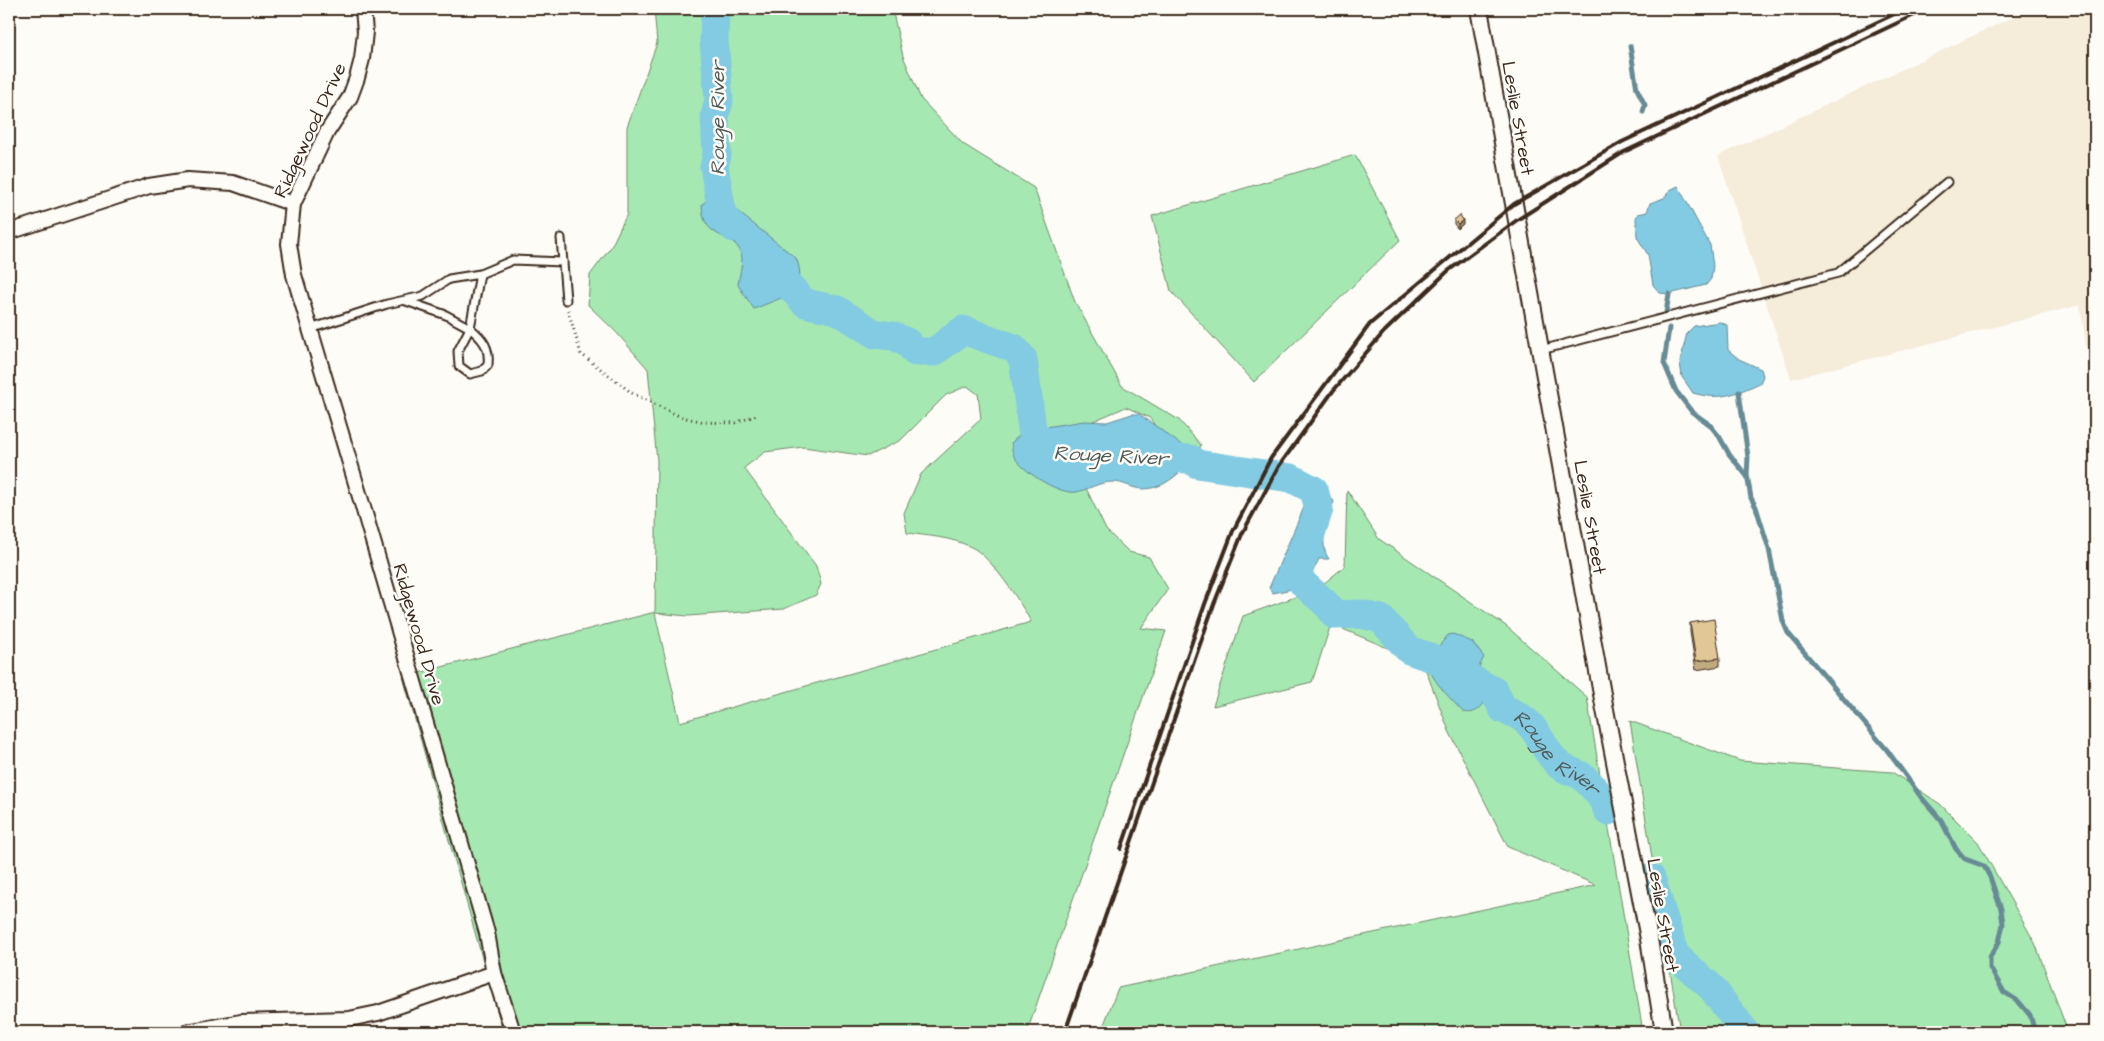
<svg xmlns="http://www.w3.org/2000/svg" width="2104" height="1041" viewBox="0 0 2104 1041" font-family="'Architects Daughter',sans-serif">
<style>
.built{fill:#f5ecda}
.green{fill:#a6e8b2;stroke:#708968;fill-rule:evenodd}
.water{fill:#82cbe2;stroke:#668b94}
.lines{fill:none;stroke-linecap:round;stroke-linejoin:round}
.stream{stroke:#668b94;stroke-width:5}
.river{stroke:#82cbe2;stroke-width:29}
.service-casing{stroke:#3b2a1e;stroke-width:11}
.minor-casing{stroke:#3b2a1e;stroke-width:18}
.tertiary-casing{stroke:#3b2a1e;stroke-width:20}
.path{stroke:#3b2a1e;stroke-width:3;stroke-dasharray:1 4;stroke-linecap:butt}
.service{stroke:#fdfcf7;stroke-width:7}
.minor{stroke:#fdfcf7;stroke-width:14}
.tertiary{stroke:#fdfcf7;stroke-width:16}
.rail{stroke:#3b2a1e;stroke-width:4}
.wall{fill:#c2aa81;stroke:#3b2a1e}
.shaded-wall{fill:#9e8b69;stroke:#3b2a1e}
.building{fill:#e1c696;stroke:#3b2a1e}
.labels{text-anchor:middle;stroke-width:5;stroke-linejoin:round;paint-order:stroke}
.street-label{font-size:19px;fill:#3b2a1e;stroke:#fdfcf7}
.water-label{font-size:20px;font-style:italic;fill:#505a59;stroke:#fdfcf7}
</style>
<rect width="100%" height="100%" fill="#fdfcf7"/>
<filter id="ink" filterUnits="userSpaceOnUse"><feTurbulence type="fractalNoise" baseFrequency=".02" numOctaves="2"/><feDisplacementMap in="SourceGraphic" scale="10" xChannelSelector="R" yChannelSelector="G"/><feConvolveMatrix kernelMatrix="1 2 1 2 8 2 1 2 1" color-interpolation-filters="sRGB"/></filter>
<g filter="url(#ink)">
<!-- built -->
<polygon class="built" points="2030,9 2095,9 2095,343 2086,346 2080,305 1791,379 1718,156"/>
<!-- green -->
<g class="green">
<path d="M654,9h238l11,47 18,43 42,45 71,44 41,114 47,84 57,34 22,25 -6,17 -33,-25 -12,-19 -24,-11 -56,24 -33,33 32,27 16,-5 21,44 23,22 20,5 19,32 -27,39 25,3 -139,401h-524l-100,-355 252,-65 2,-151 -9,-92 -32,-37 -28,-27 2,-30 21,-28 16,-33v-87l30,-84zM967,386l11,8 3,25 -60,55 -17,39 3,20c21,3 44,4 64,14 19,8 50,56 60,75l-351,100 -25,-109 33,3 96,-7 32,-14 5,-11 -5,-18 -72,-98 21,-16 38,-5 65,9 33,-16 45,-45z"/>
<polygon points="1355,155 1400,240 1254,382 1171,291 1152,216"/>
<polygon points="1347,490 1379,539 1506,626 1587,697 1643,1032 1101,1032 1118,988 1596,885 1508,847 1449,731 1423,663 1331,624 1312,682 1213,706 1243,616 1317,589 1345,566"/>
<polygon points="1630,721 1740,761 1892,772 1940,804 1978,842 2035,943 2068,1032 1680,1032"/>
</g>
<!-- water -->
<g class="water">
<polygon points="1678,186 1710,245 1713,266 1711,279 1706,285 1669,294 1660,293 1653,285 1648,255 1637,237 1636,218 1638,214 1647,212 1650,203 1664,198 1670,190"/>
<path d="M718,193l9,10 69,55c5,11 5,22 0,34l-42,17 -16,-24c1,-8 4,-19 4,-27 -4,-29 -40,-13 -40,-54z"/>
<path d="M1720,322l7,3 1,25 11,9 22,10 2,7 -3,7c-25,11 -40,18 -67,10l-11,-16 -2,-15 7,-29 7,-7z"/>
<path d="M1132,414h7l55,40c-10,17 -29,35 -51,35 -10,0 -20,-7 -30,-7 -15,0 -25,8 -37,10 -17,3 -57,-22 -63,-38 -1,-3 -1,-8 -2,-11l12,-11 9,-3 52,-8 23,1z"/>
<path d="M1319,488l15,13c-5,17 -17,42 -5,58h-10l-14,29 -3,3 -5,-3 -24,5 -4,-5 39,-90 6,-8z"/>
<path d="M1453,634l19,8 12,15 -5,10 11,17 2,7c-8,12 -13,25 -29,21 -9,-10 -35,-35 -34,-47 1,-10 13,-22 19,-30z"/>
</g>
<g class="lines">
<!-- stream -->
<g class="stream">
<polyline points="1630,46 1637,89 1645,105 1643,112"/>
<polyline points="1666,313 1669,294"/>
<polyline points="1669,328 1664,363 1676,391 1692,412 1709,424 1719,436 1729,454 1746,475"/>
<polyline points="1739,392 1748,457 1747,475 1751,498 1756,507 1769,549 1783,621 1788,633 1887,750 1921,797 1941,820 1956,849 1965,859 1984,866 1990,877 2001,909 2003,924 1999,942 1990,957 1990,968 2004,992 2018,1001 2030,1015 2035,1032"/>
<polyline points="1305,585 1305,588"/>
</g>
<!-- river -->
<g class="river">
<polyline points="715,9 714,40 719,101 715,115 717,155 714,167 723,217 734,228"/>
<polyline points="768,263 805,303 837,310 875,334 893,336 907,342 915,352 934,352 963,330 1014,348 1023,359 1032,429 1043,452 1058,452"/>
<path id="s1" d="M1153,458l38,1 6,5 94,14 23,12 5,19 -22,67c12,17 27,21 38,39l26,-1 20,5 28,31 23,8 62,33 9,18c37,12 33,33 56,56 6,5 15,7 21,10 11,8 24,24 28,36"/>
<polyline points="1651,878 1675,955 1712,988 1745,1032"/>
</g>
<defs>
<g id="service">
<polyline points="561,238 566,300"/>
<polyline points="406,301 446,315 470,328 480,274"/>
<path d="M470,328c13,11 20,19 18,37l-6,6 -12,3 -11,-8 -1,-15z"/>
<polyline points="310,329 387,304 423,296 449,279 480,274 513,260 563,262"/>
<polyline points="1541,350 1838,273 1947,182"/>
</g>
<g id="minor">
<polyline points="363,9 365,32 362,59 357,78 350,97 327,132 293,204 289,244 294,275 363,507 487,933 494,973 513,1032"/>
<polyline points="9,232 149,186 188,180 233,183 293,204"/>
<polyline points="186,1032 241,1022 349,1019 378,1013 494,973"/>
</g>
<polyline id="tertiary" points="1479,9 1602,694 1649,939 1664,1032"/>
</defs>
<!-- service casing -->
<use href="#service" class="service-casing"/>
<!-- minor casing -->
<use href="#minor" class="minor-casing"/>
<!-- tertiary casing -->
<use href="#tertiary" class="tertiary-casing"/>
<!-- path -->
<polyline class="path" points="568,310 581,354 632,393 681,417 705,422 736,423 759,414"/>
<!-- service -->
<use href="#service" class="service"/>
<!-- minor -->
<use href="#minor" class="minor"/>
<!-- tertiary -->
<use href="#tertiary" class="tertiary"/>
<!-- rail -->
<g class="rail">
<polyline points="1121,849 1205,604 1233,531 1271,458 1370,324 1514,204 1622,142 1905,9"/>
<polyline points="1065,1032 1214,604 1242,534 1279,466 1333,391 1384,332 1448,271 1517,220 1624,152 1927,9"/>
</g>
</g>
<!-- wall -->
<g class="wall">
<polygon points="1454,220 1463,224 1458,229 1454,224"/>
<polygon points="1690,623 1720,658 1720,666 1696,670 1690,632"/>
</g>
<!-- shaded-wall -->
<polygon class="shaded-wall" points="1463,220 1463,224 1458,229 1458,224"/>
<!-- building -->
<g class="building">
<polygon points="1460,215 1463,220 1458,224 1454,220"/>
<polygon points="1714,619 1720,658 1696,661 1690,623"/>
</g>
</g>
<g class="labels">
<!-- street labels -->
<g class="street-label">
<text transform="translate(1519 118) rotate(80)" y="7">Leslie Street</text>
<text transform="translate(309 130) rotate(-65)" y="7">Ridgewood Drive</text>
<text transform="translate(1591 517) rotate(80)" y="7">Leslie Street</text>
<text transform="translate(420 634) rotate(74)" y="7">Ridgewood Drive</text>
<text transform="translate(1664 915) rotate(80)" y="7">Leslie Street</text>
</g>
<!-- water labels -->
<g class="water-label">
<text transform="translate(717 118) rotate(-90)" y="7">Rouge River</text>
<text transform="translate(1111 455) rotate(3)" y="7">Rouge River</text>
<text dy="7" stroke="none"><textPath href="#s1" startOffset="586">Rouge River</textPath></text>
</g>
</g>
<!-- margin -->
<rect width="2104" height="1041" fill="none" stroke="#fdfcf7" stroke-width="30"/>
<rect x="15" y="15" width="2074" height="1011" fill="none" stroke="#3b2a1e" stroke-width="2" filter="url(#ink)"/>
</svg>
